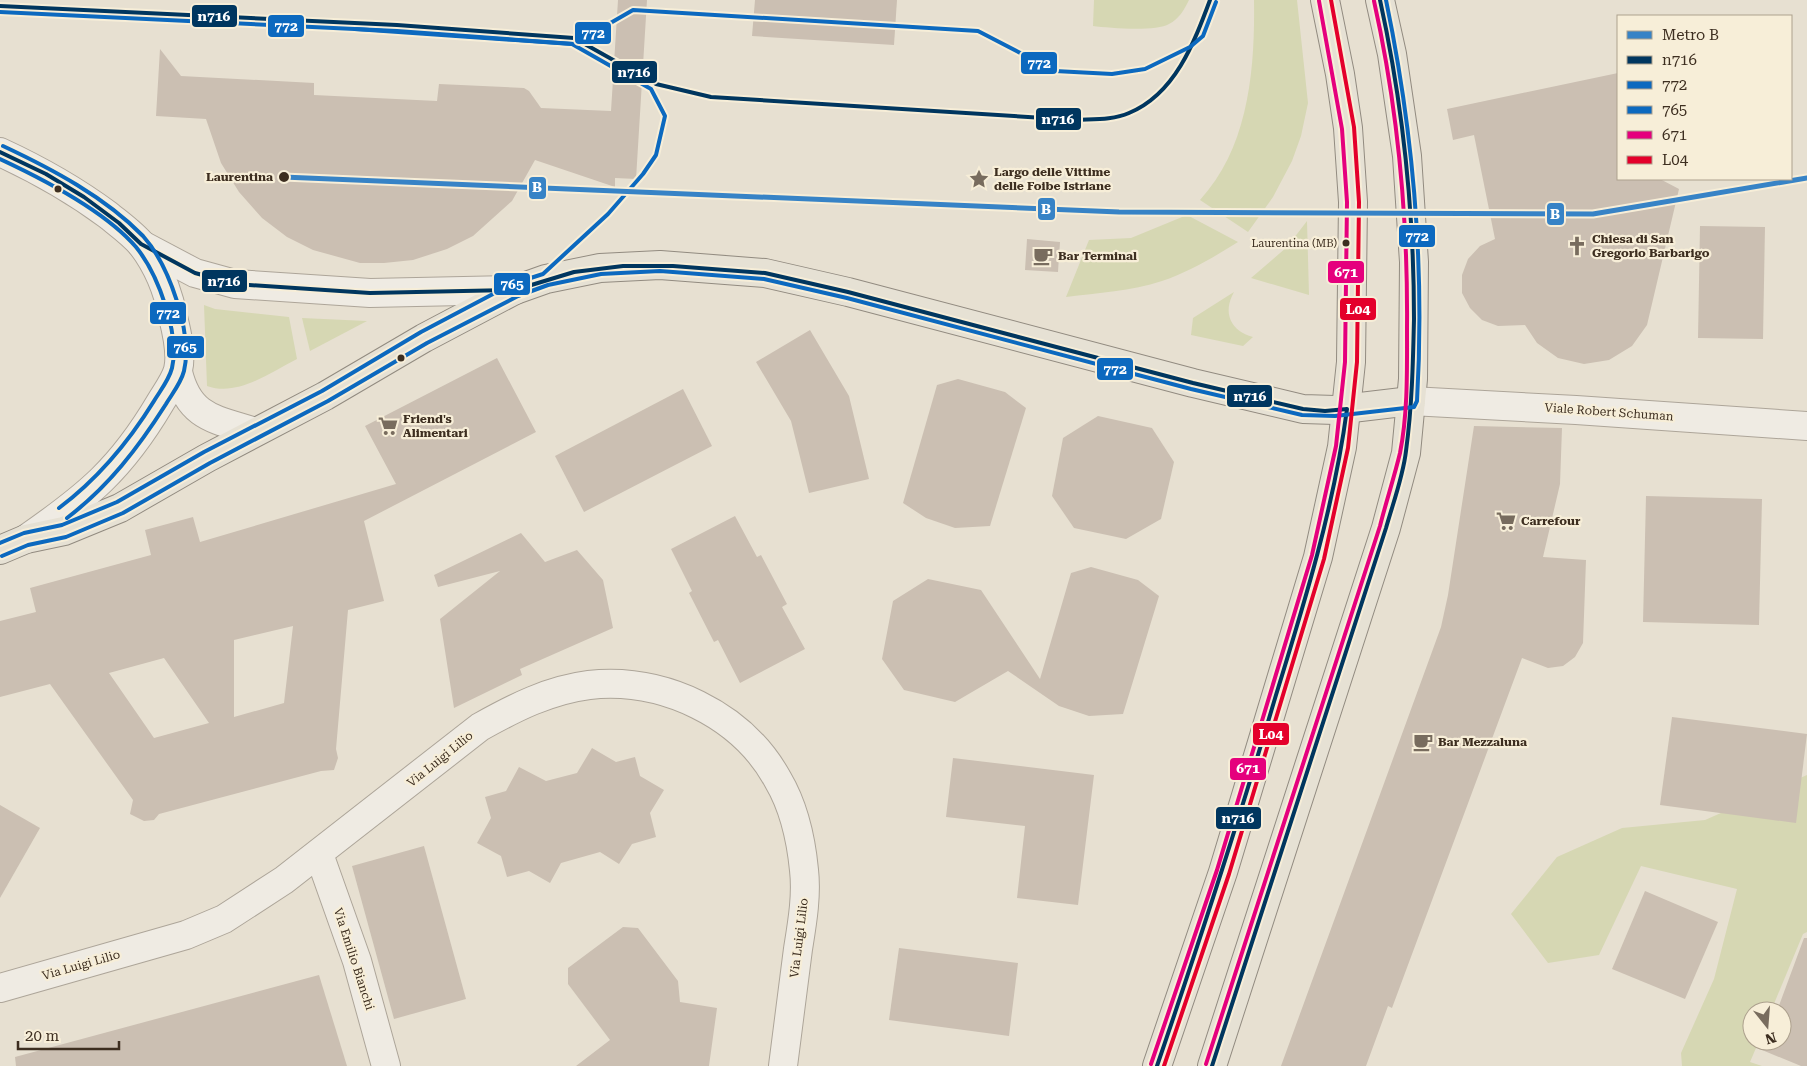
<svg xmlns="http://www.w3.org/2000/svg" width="1807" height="1066" viewBox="0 0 1807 1066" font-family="'Roboto Serif',serif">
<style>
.green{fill:#d6d7b3}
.building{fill:#cbbfb2;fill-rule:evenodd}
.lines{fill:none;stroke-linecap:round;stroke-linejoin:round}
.minor-casing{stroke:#ada599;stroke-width:30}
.major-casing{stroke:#928b80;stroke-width:30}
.minor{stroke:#efebe3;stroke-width:28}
.major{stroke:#e6e1d4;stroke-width:28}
.bus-1-casing{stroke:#f7eed8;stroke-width:8}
.bus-2-casing{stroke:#f7eed8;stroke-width:8}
.bus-3-casing{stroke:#f7eed8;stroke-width:8}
.bus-4-casing{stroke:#f7eed8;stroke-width:8}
.bus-5-casing{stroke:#f7eed8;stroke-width:8}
.bus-1{stroke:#00365f;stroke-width:4}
.bus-2{stroke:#0c69bf;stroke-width:4}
.bus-3{stroke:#0c69bf;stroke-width:4}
.bus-4{stroke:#e5007d;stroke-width:4}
.bus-5{stroke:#e4002b;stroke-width:4}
.metro-1-casing{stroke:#f7eed8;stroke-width:9}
.metro-1{stroke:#3783c6;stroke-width:5}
.stop-dot{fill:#3d2e20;stroke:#f7eed8;stroke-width:2}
.labels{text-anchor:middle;stroke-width:4.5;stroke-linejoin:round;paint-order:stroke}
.bus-label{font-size:11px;fill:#3d2e20;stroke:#f7eed8;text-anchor:end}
.poi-label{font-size:12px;font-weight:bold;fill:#3d2e20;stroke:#f7eed8;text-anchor:start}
.stop-label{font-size:12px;font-weight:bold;fill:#3d2e20;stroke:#f7eed8;text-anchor:end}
.street-label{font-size:12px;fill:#3d2e20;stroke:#f7eed8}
.line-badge{stroke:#f7eed8;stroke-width:2}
.badge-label{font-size:14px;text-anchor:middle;font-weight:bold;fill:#fff}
</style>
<rect width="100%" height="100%" fill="#e7e0d1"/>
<!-- green -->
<g class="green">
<path d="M1094,0h95c-5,10 -10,19 -20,24 -13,8 -60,4 -76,2z"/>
<path d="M1254,0h43l11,103 -7,33 -9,25 -19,36 -25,35 -48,-32c49,-53 55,-131 54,-200z"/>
<path d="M1187,215l51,27c-24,15 -49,30 -76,39 -31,10 -64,12 -96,16l23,-57 42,-2z"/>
<polygon points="1307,221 1309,295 1251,278 1287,247"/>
<path d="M1234,292c-12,21 -3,39 19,45l-10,9 -52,-11 2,-17z"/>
<path d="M204,305l11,4 74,8 8,42c-28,14 -59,38 -90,27z"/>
<polygon points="302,318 367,321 310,351"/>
<polygon points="1807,775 1807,932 1803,934 1771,1011 1752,1011 1752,1041 1759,1041 1750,1062 1762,1066 1682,1066 1681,1053 1714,979 1737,889 1641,866 1599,955 1548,963 1511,914 1557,857 1622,828 1705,820"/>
</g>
<!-- building -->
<g class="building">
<polygon points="618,0 647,0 636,179 615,178 615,187 535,160 512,201 473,236 447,249 413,260 384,263 360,263 313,250 287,237 262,218 239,192 221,163 206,119 156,116 160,49 181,76 314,83 314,95 437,101 439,84 524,88 529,91 541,108 611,111"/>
<polygon points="755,0 897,0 894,45 752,36"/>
<polygon points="1618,73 1618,179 1660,179 1679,189 1647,325 1632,346 1609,360 1584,364 1558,358 1537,343 1525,325 1498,326 1482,320 1470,308 1462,293 1462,275 1468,259 1480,246 1495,239 1474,135 1453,140 1447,109"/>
<polygon points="1700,226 1765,227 1763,339 1698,338"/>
<polygon points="1027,239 1060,242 1058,272 1025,270"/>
<polygon points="810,330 849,396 869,479 809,493 791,421 756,362"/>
<path d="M497,358l39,74 -172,89 20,80 -36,9 -12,139 2,9 -4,12 -13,1 -162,43 -5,6 -10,1 -14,-7 3,-14 -83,-116 -50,13v-76l36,-9 -6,-24 121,-33 -6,-25 48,-13 7,25 196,-58 -31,-58zM293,626l-9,77 -50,14v-77zM164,658l45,65 -55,15 -45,-65z"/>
<polygon points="958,379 1005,392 1026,408 990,526 955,528 926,518 903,503 937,385"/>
<polygon points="683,389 712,446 584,512 555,456"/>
<polygon points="1098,416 1152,428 1174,462 1161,519 1126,539 1074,528 1052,496 1063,438"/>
<polygon points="1474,426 1562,428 1560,484 1543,557 1586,560 1583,643 1575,657 1563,666 1548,668 1522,658 1392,1008 1388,1006 1366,1066 1281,1066 1441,627 1448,595"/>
<polygon points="1646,496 1762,499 1759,625 1643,622"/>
<polygon points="735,516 757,557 761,555 787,604 782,607 805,649 740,683 718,640 714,642 689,593 692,591 671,549"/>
<polygon points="521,533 545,562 577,550 603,580 613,628 520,669 522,675 454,708 440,619 500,571 438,587 434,575"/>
<polygon points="1091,567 1138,580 1159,596 1123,714 1089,716 1059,706 1008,671 955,702 904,690 882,659 893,601 928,579 981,590 1040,679 1071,573"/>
<polygon points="1672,717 1807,734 1796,823 1660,805"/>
<polygon points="592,748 616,762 635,757 640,776 664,790 650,813 656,837 632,844 619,864 600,852 561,863 550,883 529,871 507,877 501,856 477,843 491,818 485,797 506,791 519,767 546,781 577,773"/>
<polygon points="953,758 1094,775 1078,905 1017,898 1025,826 946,817"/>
<polygon points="0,805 40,828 0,898"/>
<polygon points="424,846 466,999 394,1019 352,866"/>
<polygon points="1645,891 1718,922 1685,999 1612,969"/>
<polygon points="623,927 638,928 678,981 680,1002 717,1008 709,1066 576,1066 610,1040 568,984 568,968"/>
<polygon points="1804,938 1807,938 1807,1066 1801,1066 1762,1050 1766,1041 1782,1041 1782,1011 1777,1011"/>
<polygon points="899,948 1018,963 1009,1036 889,1020"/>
<polygon points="319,975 347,1066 16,1066 15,1057"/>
</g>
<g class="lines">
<defs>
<g id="minor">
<path d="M0,152c39,18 73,37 108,63 11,9 25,19 34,30 16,21 26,46 31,72 4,16 9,37 5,53 -3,11 -12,23 -18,33 -39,66 -72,93 -134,136"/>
<polyline points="142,245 195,273 235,284 370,293 515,290"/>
<path d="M178,372c11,46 37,47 77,60"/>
<polyline points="1411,401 1576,410 1807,426"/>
<polyline points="319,854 357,961 386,1066"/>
<path d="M0,988l186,-53 38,-16 60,-39 196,-153c34,-19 69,-37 109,-42 74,-8 153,29 189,95 16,27 23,59 26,90 3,26 -2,54 -6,79 -5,39 -10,78 -15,117"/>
</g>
<g id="major">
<polyline points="0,550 26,539 64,531 120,508 207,458 325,396 424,338 515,290 546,279 600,268 660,265 765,273 848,292 1193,383 1303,409 1335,410 1411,401"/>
<polyline points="1157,1066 1223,872 1318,557 1342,447 1351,362 1353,202 1348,128 1340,74 1325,0"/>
<polyline points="1212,1066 1386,528 1406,453 1413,379 1414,262 1407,156 1392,54 1380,0"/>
</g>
</defs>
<!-- minor casing -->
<use href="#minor" class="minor-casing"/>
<!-- major casing -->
<use href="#major" class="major-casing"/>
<!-- minor -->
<use href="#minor" class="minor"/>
<!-- major -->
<use href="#major" class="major"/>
<defs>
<g id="bus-1">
<path d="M0,6l397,19 177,13 82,46 55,13 365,23c18,-1 37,0 53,-7 46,-19 65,-70 81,-113"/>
<path d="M0,152l46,22 38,23 35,26 22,21 54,29 40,11 135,9 145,-3 59,-18 49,-6h50l92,7 83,19 345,91 110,26 22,2 22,-2c-13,98 -42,192 -71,286 -37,125 -77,248 -119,371"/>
<path d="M1212,1066l174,-538c7,-25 17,-51 20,-77 6,-44 7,-88 8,-132 0,-108 -11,-214 -34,-319"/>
</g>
<g id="bus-2">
<polyline points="0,12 397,31 574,44 633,10 978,31 1055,71 1112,74 1145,69 1190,47 1203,36 1216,2"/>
<path d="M0,159c43,20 105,52 136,88 22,27 44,87 36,121 -3,12 -12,23 -18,33 -26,42 -55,77 -95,107"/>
<path d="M2,556l26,-11 38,-8 57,-24 87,-50 118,-62 99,-58 91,-47 30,-11 53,-11 59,-3 104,8 83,19 344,91 111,26 33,1 79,-9 3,-6c8,-137 -3,-266 -31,-401"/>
</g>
<g id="bus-3">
<path d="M3,146c49,23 102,51 140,90 26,29 50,97 41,135 -3,12 -12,23 -18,33 -28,44 -57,82 -99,114"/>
<polyline points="0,543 24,533 62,525 117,502 204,452 322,391 421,332 512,284 543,274 608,214 643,174 656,155 665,116 651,89 572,44 355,29"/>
</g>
<g id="bus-4">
<polyline points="1151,1064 1217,870 1312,555 1336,446 1345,362 1347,202 1342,129 1319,1"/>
<path d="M1206,1064l174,-538c6,-24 14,-48 20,-73 8,-40 7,-84 7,-125 1,-110 -9,-219 -33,-327"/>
</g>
<polyline id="bus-5" points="1164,1066 1229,874 1324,559 1348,448 1357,362 1359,202 1354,127 1331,0"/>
</defs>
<!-- bus-1 casing -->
<use href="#bus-1" class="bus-1-casing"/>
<!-- bus-2 casing -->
<use href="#bus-2" class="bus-2-casing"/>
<!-- bus-3 casing -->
<use href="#bus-3" class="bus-3-casing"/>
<!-- bus-4 casing -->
<use href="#bus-4" class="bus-4-casing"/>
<!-- bus-5 casing -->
<use href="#bus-5" class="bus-5-casing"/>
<!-- bus-1 -->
<use href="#bus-1" class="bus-1"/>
<!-- bus-2 -->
<use href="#bus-2" class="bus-2"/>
<!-- bus-3 -->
<use href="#bus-3" class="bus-3"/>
<!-- bus-4 -->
<use href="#bus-4" class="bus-4"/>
<!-- bus-5 -->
<use href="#bus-5" class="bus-5"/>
<defs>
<polyline id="metro-1" points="283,177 1119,212 1593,214 1807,178"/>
</defs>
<!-- metro-1 casing -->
<use href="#metro-1" class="metro-1-casing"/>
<!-- metro-1 -->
<use href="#metro-1" class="metro-1"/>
</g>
<!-- icons -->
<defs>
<symbol id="sight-bare" viewBox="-9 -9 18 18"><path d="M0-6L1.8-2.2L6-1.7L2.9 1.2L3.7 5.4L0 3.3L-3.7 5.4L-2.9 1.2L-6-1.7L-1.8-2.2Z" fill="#786c5e" stroke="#f7eed8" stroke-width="2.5" paint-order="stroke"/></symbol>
<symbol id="church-bare" viewBox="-9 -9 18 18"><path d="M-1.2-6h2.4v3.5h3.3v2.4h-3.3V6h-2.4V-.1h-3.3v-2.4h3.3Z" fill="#786c5e" stroke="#f7eed8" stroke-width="2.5" paint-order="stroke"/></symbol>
<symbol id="cafe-bare" viewBox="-9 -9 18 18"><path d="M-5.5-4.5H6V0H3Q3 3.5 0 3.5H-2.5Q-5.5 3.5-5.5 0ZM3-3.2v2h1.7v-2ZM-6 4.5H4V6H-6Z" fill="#786c5e" stroke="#f7eed8" stroke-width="2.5" paint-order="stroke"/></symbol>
<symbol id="supermarket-bare" viewBox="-9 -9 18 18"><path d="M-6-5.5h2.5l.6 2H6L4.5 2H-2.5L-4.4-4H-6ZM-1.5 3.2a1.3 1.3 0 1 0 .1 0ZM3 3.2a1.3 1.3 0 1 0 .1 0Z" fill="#786c5e" stroke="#f7eed8" stroke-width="2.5" paint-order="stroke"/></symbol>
</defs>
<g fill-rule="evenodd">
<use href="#sight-bare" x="965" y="165" width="28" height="28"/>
<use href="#church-bare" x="1563" y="232" width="28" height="28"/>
<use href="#cafe-bare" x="1029" y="242" width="28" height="28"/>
<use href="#supermarket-bare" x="374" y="412" width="28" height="28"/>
<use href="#supermarket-bare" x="1492" y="507" width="28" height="28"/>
<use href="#cafe-bare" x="1409" y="728" width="28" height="28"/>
</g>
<!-- markers -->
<g class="stop-dot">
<circle cx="284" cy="177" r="6"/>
<circle cx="58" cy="189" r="4.5"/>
<circle cx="1346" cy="243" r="4.5"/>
<circle cx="401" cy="358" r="4.5"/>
</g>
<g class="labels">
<!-- bus labels -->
<g class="bus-label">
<text x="1337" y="247">Laurentina (MB)</text>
</g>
<!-- poi labels -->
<g class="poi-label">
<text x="994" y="176">Largo delle Vittime<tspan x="994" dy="14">delle Foibe Istriane</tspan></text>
<text x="1592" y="243">Chiesa di San<tspan x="1592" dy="14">Gregorio Barbarigo</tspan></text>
<text x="1058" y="260">Bar Terminal</text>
<text x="403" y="423">Friend's<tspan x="403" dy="14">Alimentari</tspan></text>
<text x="1521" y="525">Carrefour</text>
<text x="1438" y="746">Bar Mezzaluna</text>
</g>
<!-- stop labels -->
<g class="stop-label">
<text x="273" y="181">Laurentina</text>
</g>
<!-- street labels -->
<g class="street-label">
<text transform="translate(1609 412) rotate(4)" y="4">Viale Robert Schuman</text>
<text transform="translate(440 759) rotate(-39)" y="4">Via Luigi Lilio</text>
<text transform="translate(799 938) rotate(-83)" y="4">Via Luigi Lilio</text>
<text transform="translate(354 959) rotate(72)" y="4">Via Emilio Bianchi</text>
<text transform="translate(81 965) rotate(-16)" y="4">Via Luigi Lilio</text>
</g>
</g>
<g class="line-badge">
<rect x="191" y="4" width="47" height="24" rx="5" fill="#00365f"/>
<rect x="267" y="14" width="38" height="24" rx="5" fill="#0c69bf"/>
<rect x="574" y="21" width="38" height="24" rx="5" fill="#0c69bf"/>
<rect x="1020" y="51" width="38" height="24" rx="5" fill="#0c69bf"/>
<rect x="611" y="60" width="47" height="24" rx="5" fill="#00365f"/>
<rect x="1035" y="107" width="47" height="24" rx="5" fill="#00365f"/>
<rect x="528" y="176" width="19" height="24" rx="5" fill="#3783c6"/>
<rect x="1037" y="197" width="19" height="24" rx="5" fill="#3783c6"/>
<rect x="1546" y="202" width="19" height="24" rx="5" fill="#3783c6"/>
<rect x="1398" y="224" width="38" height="24" rx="5" fill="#0c69bf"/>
<rect x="1327" y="260" width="38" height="24" rx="5" fill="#e5007d"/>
<rect x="201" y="269" width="47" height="24" rx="5" fill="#00365f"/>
<rect x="493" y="272" width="38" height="24" rx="5" fill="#0c69bf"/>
<rect x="1339" y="297" width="38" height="24" rx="5" fill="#e4002b"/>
<rect x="149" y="301" width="38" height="24" rx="5" fill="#0c69bf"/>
<rect x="166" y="335" width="39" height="24" rx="5" fill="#0c69bf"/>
<rect x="1096" y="357" width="38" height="24" rx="5" fill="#0c69bf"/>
<rect x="1226" y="384" width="47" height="24" rx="5" fill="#00365f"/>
<rect x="1252" y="722" width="38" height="24" rx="5" fill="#e4002b"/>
<rect x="1229" y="757" width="38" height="24" rx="5" fill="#e5007d"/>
<rect x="1215" y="806" width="47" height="24" rx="5" fill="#00365f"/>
</g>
<g class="badge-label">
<text x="214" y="21">n716</text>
<text x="286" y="31">772</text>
<text x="593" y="38">772</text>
<text x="1039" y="68">772</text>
<text x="634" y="77">n716</text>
<text x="1058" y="124">n716</text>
<text x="537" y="192">B</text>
<text x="1046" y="214">B</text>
<text x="1555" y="219">B</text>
<text x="1417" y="241">772</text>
<text x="1346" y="277">671</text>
<text x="224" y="286">n716</text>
<text x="512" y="289">765</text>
<text x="1358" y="314">L04</text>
<text x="168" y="318">772</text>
<text x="185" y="352">765</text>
<text x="1115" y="374">772</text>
<text x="1250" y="401">n716</text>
<text x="1271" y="739">L04</text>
<text x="1248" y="773">671</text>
<text x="1238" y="823">n716</text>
</g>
<!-- legend -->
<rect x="1617" y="15" width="175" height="165" fill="#f7eed8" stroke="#ada18e"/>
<rect x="1627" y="31" width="25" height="8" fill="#3783c6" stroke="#ada18e"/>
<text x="1662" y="40" font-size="15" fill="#3d2e20">Metro B</text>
<rect x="1627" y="56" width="25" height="8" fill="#00365f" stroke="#ada18e"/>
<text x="1662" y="65" font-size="15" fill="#3d2e20">n716</text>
<rect x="1627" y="81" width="25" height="8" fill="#0c69bf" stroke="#ada18e"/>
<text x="1662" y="90" font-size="15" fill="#3d2e20">772</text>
<rect x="1627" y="106" width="25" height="8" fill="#0c69bf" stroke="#ada18e"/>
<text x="1662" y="115" font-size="15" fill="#3d2e20">765</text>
<rect x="1627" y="131" width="25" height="8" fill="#e5007d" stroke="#ada18e"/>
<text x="1662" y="140" font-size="15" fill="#3d2e20">671</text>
<rect x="1627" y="156" width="25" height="8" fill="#e4002b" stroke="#ada18e"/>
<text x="1662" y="165" font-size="15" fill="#3d2e20">L04</text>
<!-- north arrow -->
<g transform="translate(1767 1026) rotate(163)"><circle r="24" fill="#f7eed8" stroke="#ada18e"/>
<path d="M0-4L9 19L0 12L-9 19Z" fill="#786c5e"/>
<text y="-8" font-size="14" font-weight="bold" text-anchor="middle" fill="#3d2e20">N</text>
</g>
<!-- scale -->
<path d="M18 1041v8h101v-8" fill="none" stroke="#3d2e20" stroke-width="2.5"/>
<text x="25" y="1041" font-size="15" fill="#3d2e20" stroke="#f7eed8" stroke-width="4" paint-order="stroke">20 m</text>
</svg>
